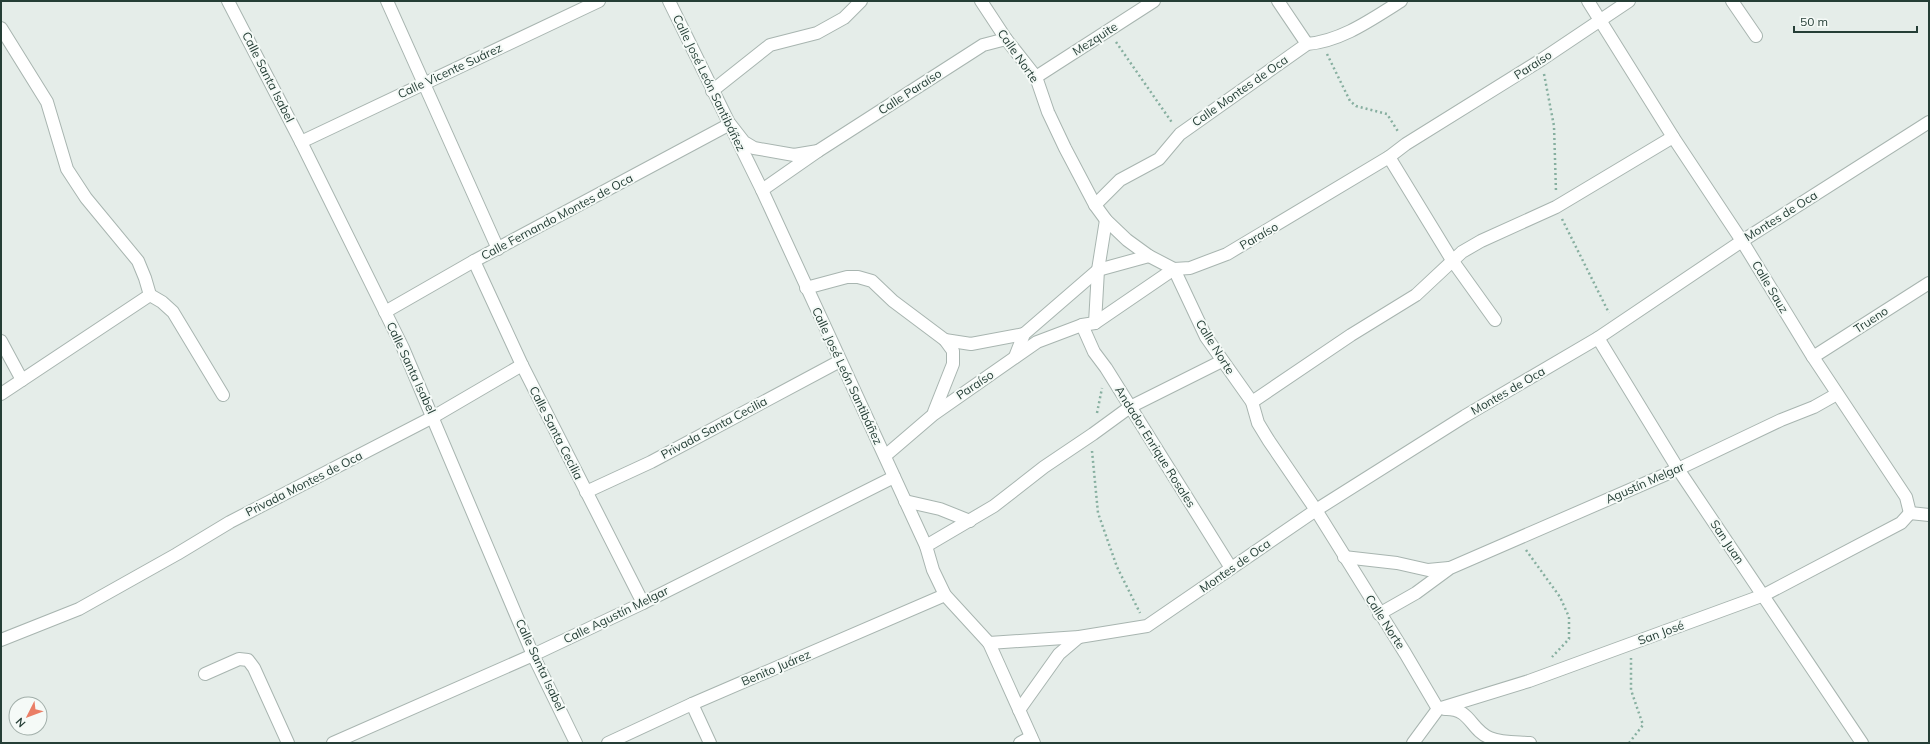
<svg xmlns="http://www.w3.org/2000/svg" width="1930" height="744" viewBox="0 0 1930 744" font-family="Mulish,sans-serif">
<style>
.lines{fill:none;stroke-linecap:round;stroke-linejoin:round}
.minor-casing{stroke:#a8b5b0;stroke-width:14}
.path{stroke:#87afa0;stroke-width:2.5;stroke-dasharray:2 3;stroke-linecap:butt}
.minor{stroke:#fff;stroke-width:12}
.labels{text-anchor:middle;stroke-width:4;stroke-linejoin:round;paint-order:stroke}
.street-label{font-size:12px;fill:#253e36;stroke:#f5faf7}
</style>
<rect width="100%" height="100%" fill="#e5ede9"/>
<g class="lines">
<defs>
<g id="minor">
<polyline points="228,1 301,142 403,348 533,655 576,743"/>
<polyline points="387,1 498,249"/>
<polyline points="669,1 762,190 926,546 933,570 945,595 989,643 1034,743"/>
<polyline points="981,1 1006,39 1036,77 1048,112 1065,148 1095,205 1106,220 1127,240 1149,256 1174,269 1206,337 1252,402 1258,423 1269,441 1316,510 1405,653 1438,709"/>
<polyline points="1278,1 1307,44"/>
<polyline points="1588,1 1673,137 1742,241 1813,357 1906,497 1910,513"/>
<polyline points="1732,1 1756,36"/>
<polyline points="1,28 47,102 67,169 86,198 138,261 145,278 150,295 162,302 173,312 223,395"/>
<polyline points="1036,77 1154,1"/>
<polyline points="712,91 770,45 817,33 844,18 861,1"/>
<polyline points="301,142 599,1"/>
<polyline points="1389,157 1452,260 1495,320"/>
<polyline points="762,190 818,151 983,45 1006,39"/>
<path d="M1095,205l25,-25 39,-21 21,-25 127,-90c35,-3 65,-25 94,-43"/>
<polyline points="474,261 522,365 643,603"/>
<polyline points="806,288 847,277 858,277 872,281 893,301 945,340 953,351 953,364 934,412"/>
<polyline points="385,312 474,261 730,124 744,142 754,148 794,155 818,151"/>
<polyline points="1095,323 1098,270 1106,220"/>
<polyline points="1082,325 1094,352 1106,368 1231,568"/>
<polyline points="1598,338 1678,469 1862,743"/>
<polyline points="945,340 971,344 1024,334"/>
<polyline points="1,341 22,380"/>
<polyline points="1015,357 1024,334 1098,270 1149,256"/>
<polyline points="1813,357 1929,283"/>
<polyline points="1,394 150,295"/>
<polyline points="1252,402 1351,335 1416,295 1462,252 1481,241 1556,207 1673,137"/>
<polyline points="885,456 934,414 1037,342 1082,325 1095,323 1174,269 1190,268 1227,254 1389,157 1406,144 1541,60 1629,1"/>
<polyline points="586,492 651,462 840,361"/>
<polyline points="905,501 940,509 970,521"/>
<polyline points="1910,513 1929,515"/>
<polyline points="926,546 994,506 1044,467 1093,434 1130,407 1222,361"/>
<polyline points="1344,557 1397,563 1428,570 1449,568"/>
<polyline points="1379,614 1416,593 1450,568 1678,469 1781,420 1814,407 1837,394"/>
<polyline points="1,640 79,609 177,554 230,522 433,417 522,365"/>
<polyline points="989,643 1079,637 1147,626 1316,510 1465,416 1598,338 1742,241 1929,122"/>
<polyline points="205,674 239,659 248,660 254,668 288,743"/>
<polyline points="692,704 710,743"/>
<path d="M1445,709c26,-1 25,21 45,29 12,5 27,4 40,5"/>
<polyline points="1019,710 1059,654 1079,637"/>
<polyline points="333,743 533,655 643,603 894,477"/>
<polyline points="608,743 692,704 945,595"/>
<polyline points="1020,743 1031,737"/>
<polyline points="1413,743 1438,709 1529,681 1764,595 1901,523 1910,513"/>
</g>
</defs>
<!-- minor casing -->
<use href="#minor" class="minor-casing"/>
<!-- path -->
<g class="path">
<polyline points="1116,42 1173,124"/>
<polyline points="1327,54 1350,101 1356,106 1387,114 1399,133"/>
<polyline points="1544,74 1554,126 1556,192"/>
<polyline points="1562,219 1609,313"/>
<polyline points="1097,413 1102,388"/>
<polyline points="1092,451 1098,513 1117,567 1140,613"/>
<polyline points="1526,550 1560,597 1569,617 1569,639 1552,657"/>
<polyline points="1629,743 1643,725 1631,690 1631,658"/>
</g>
<!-- minor -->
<use href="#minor" class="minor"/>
</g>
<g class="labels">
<!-- street labels -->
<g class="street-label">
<text transform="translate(1095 39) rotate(-33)" y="4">Mezquite</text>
<text transform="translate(1018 56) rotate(55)" y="4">Calle Norte</text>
<text transform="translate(1533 65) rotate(-33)" y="4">Paraíso</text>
<text transform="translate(450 71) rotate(-25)" y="4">Calle Vicente Suárez</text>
<text transform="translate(268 77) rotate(63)" y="4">Calle Santa Isabel</text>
<text transform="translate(709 83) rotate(64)" y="4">Calle José León Santibáñez</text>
<text transform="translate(1240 91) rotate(-35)" y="4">Calle Montes de Oca</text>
<text transform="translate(910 92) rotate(-33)" y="4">Calle Paraíso</text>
<text transform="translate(1781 216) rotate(-32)" y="4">Montes de Oca</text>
<text transform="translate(557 217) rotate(-28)" y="4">Calle Fernando Montes de Oca</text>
<text transform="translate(1259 236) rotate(-30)" y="4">Paraíso</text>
<text transform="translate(1770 287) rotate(59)" y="4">Calle Sauz</text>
<text transform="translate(1871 320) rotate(-33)" y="4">Trueno</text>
<text transform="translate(1215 347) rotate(58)" y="4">Calle Norte</text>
<text transform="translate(411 368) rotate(65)" y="4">Calle Santa Isabel</text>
<text transform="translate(847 376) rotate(65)" y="4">Calle José León Santibáñez</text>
<text transform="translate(975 385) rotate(-34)" y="4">Paraíso</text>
<text transform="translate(1508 391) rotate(-30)" y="4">Montes de Oca</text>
<text transform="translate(714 428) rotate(-28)" y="4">Privada Santa Cecilia</text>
<text transform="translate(556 433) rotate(63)" y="4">Calle Santa Cecilia</text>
<text transform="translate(1155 447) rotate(58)" y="4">Andador Enrique Rosales</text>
<text transform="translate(1645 483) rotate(-24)" y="4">Agustín Melgar</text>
<text transform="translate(304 484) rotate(-27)" y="4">Privada Montes de Oca</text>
<text transform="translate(1727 542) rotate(56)" y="4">San Juan</text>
<text transform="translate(1235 566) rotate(-35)" y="4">Montes de Oca</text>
<text transform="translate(616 615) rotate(-26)" y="4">Calle Agustín Melgar</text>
<text transform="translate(1385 622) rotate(57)" y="4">Calle Norte</text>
<text transform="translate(1661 633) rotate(-20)" y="4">San José</text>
<text transform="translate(540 665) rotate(65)" y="4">Calle Santa Isabel</text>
<text transform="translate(776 668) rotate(-23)" y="4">Benito Juárez</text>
</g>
</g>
<!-- border -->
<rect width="1930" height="744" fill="none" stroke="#253e36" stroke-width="4"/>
<!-- north arrow -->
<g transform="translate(28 716) rotate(228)"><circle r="19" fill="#f5faf7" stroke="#a2afaa"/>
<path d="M0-3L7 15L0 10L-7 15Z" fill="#ea7e66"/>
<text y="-6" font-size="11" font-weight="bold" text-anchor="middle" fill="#253e36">N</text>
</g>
<!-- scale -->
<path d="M1794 26v6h123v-6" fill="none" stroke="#253e36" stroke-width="2"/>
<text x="1800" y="26" font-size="12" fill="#253e36" stroke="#f5faf7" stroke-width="3" paint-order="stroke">50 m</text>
</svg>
